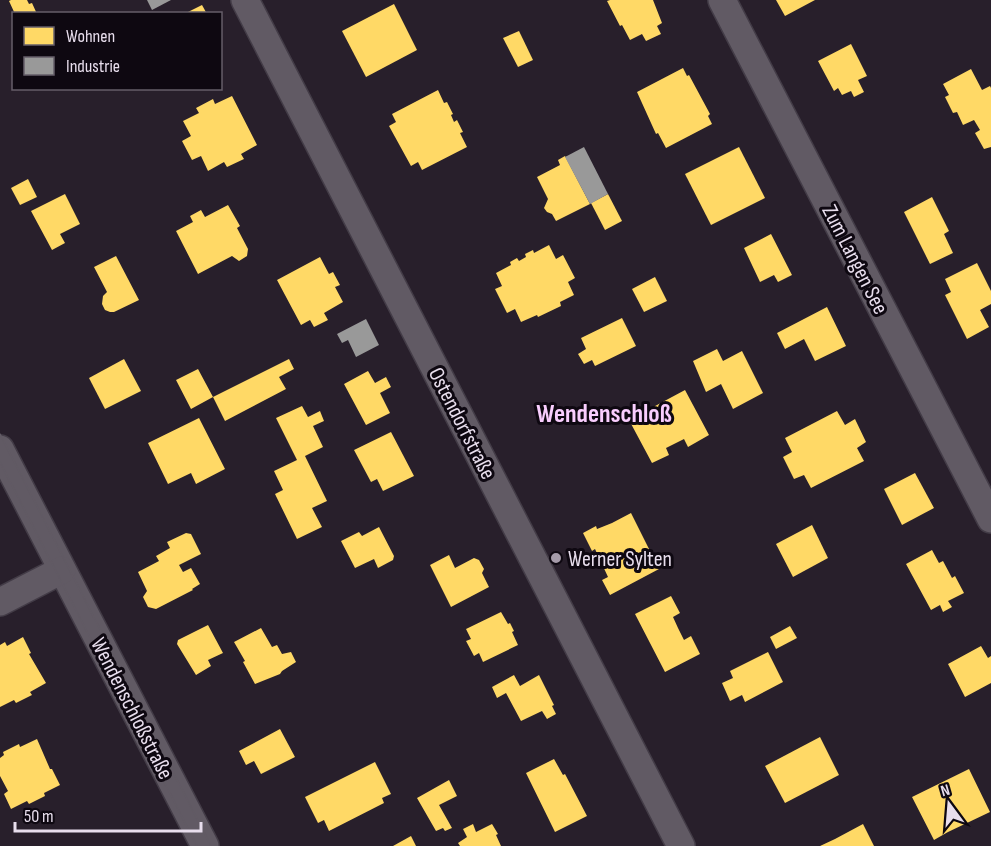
<svg xmlns="http://www.w3.org/2000/svg" width="991" height="846" viewBox="0 0 991 846" font-family="'Sofia Sans Condensed',sans-serif">
<style>
.homes{fill:#ffd966}
.industry{fill:#999}
.lines{fill:none;stroke-linecap:round;stroke-linejoin:round}
.street-casing{stroke:#433c47;stroke-width:30}
.street{stroke:#615a64;stroke-width:27}
.tram{stroke:#615a64;stroke-width:1.5}
.poi-dot{fill:#a59ba9;stroke:#0e0811;stroke-width:2}
.labels{text-anchor:middle;stroke-width:6;stroke-linejoin:round;paint-order:stroke}
.street-label{font-size:22px;fill:#e8deed;stroke:#0e0811}
.poi-label{font-size:22px;fill:#e8deed;stroke:#0e0811;text-anchor:start}
.quarter-label{font-size:26px;font-weight:bold;fill:#f9cdfe;stroke:#0e0811}
</style>
<rect width="100%" height="100%" fill="#281f2b"/>
<!-- homes -->
<g class="homes">
<polygon points="11,0 27,0 29,4 32,3 37,14 15,14 9,1"/>
<polygon points="610,0 653,0 662,23 657,26 661,34 646,41 642,34 630,40 622,25 620,26 607,1"/>
<polygon points="776,0 815,0 785,16"/>
<polygon points="394,4 417,50 366,77 342,31"/>
<polygon points="202,5 207,14 184,14"/>
<polygon points="519,31 533,60 518,67 503,38"/>
<polygon points="851,44 867,76 858,80 864,92 854,97 851,91 842,95 838,88 834,91 818,61"/>
<polygon points="683,68 687,76 689,75 710,114 708,116 712,124 666,148 658,133 656,134 637,92"/>
<polygon points="971,69 982,90 990,86 991,88 991,147 984,149 975,133 980,130 974,120 963,125 957,112 953,113 945,97 949,95 943,84"/>
<polygon points="438,90 444,103 447,102 453,114 451,115 454,122 457,120 463,132 460,133 467,147 422,170 418,162 411,166 389,126 396,122 392,114"/>
<polygon points="232,96 257,145 241,154 244,159 227,167 224,162 208,171 201,156 192,160 182,141 191,136 183,121 199,113 196,108 213,99 215,104"/>
<polygon points="739,147 765,198 711,225 685,174"/>
<polygon points="565,156 590,204 556,221 552,214 547,212 544,208 548,199 537,177 560,165 558,160"/>
<polygon points="28,179 37,197 20,205 11,188"/>
<polygon points="65,194 80,224 60,234 65,243 52,250 31,211"/>
<polygon points="608,194 622,221 605,230 591,203"/>
<polygon points="932,197 949,231 944,234 953,253 930,264 904,212"/>
<polygon points="228,205 240,226 237,228 248,249 247,256 239,261 232,256 198,274 176,231 193,222 190,216 201,210 205,217"/>
<polygon points="771,234 792,275 778,282 774,275 760,282 744,248"/>
<polygon points="549,245 556,259 563,255 575,278 568,282 574,295 560,302 561,306 538,317 537,315 521,322 515,309 507,313 495,289 502,286 496,273 511,265 510,262 517,258 519,261 526,257 525,254 533,250 534,253"/>
<polygon points="116,256 139,300 114,312 110,312 105,310 102,304 103,296 107,292 94,267"/>
<polygon points="320,257 329,274 333,272 340,285 335,287 343,302 324,313 328,320 314,327 310,320 301,325 277,280"/>
<polygon points="977,263 991,291 991,304 980,310 989,327 967,339 945,295 951,292 945,279"/>
<polygon points="655,277 667,301 644,312 632,289"/>
<polygon points="827,307 846,346 815,361 804,339 785,349 777,333"/>
<polygon points="622,318 636,346 595,366 592,360 584,364 578,354 586,349 581,338"/>
<polygon points="717,349 723,361 742,351 763,393 733,409 721,384 706,392 693,361"/>
<polygon points="124,359 141,391 105,409 89,378"/>
<polygon points="289,359 294,369 279,377 286,389 225,421 213,397 191,409 176,380 198,369 213,397"/>
<polygon points="368,371 375,383 386,377 391,387 380,393 390,413 366,425 344,384"/>
<polygon points="685,390 709,435 688,447 684,439 666,448 669,455 652,463 629,420"/>
<polygon points="302,406 308,417 320,411 324,421 313,426 323,447 305,456 327,501 312,508 322,527 297,539 275,494 283,490 274,471 297,460 276,418"/>
<polygon points="837,411 845,425 855,419 866,442 857,448 864,461 811,488 804,475 794,479 783,457 792,452 785,438"/>
<polygon points="199,418 225,469 196,484 191,473 168,484 148,443"/>
<polygon points="391,432 414,476 383,491 377,479 371,482 354,450"/>
<polygon points="915,473 934,508 902,525 884,489"/>
<polygon points="631,513 659,569 610,595 602,580 608,577 595,549 592,551 583,533 596,526 597,529 612,523"/>
<polygon points="812,525 828,558 793,577 776,544"/>
<polygon points="379,527 394,556 393,560 378,568 374,559 355,568 341,541 359,532 362,536"/>
<polygon points="186,533 191,534 201,554 179,565 183,572 191,568 200,584 192,589 193,590 156,609 148,607 143,597 147,591 138,572 159,561 156,556 170,548 167,542"/>
<polygon points="932,550 939,563 943,561 952,578 955,576 964,593 948,601 952,607 943,612 940,605 931,610 906,564"/>
<polygon points="449,555 455,568 474,558 479,560 484,569 482,573 489,587 451,607 430,565"/>
<polygon points="671,596 680,613 673,617 678,628 684,640 691,636 700,654 665,672 635,614"/>
<polygon points="501,612 508,624 510,623 514,631 512,632 518,645 483,662 479,653 474,656 466,641 471,639 466,629"/>
<polygon points="208,625 223,653 208,660 211,666 196,675 177,644 178,640"/>
<polygon points="790,626 797,638 776,649 770,637"/>
<polygon points="261,628 272,647 277,645 282,654 291,652 296,662 282,671 280,674 255,684 243,662 245,661 234,642"/>
<polygon points="23,637 31,653 29,654 46,683 30,692 32,695 16,703 14,700 0,707 0,645 5,642 7,646"/>
<polygon points="981,646 988,658 991,656 991,683 965,697 948,664"/>
<polygon points="768,652 783,682 745,702 742,695 730,701 722,683 733,678 730,671"/>
<polygon points="514,675 520,686 539,675 554,705 552,706 556,714 547,719 542,711 521,721 506,693 497,698 492,687"/>
<polygon points="280,729 295,757 261,774 254,761 246,765 239,751"/>
<polygon points="820,737 839,775 785,803 765,766"/>
<polygon points="37,739 50,769 52,769 60,785 44,793 45,796 29,804 27,801 11,809 4,794 8,791 0,776 0,758 4,755 3,752 19,744 20,747"/>
<polygon points="554,759 563,775 565,774 587,816 555,832 526,773"/>
<polygon points="375,762 391,794 382,798 384,803 329,831 324,820 318,823 305,797"/>
<polygon points="969,769 990,812 948,832 934,840 912,797"/>
<polygon points="449,780 457,796 439,805 452,828 445,831 443,828 436,831 417,798"/>
<polygon points="473,824 476,832 492,824 498,834 496,835 501,846 460,846 458,843 467,837 463,829"/>
<polygon points="863,824 874,846 820,846 835,839"/>
<polygon points="411,836 416,846 393,846"/>
</g>
<!-- industry -->
<g class="industry">
<polygon points="147,0 171,0 152,10"/>
<polygon points="584,147 608,194 590,204 565,157"/>
<polygon points="366,319 379,345 356,357 348,340 342,343 337,334"/>
</g>
<g class="lines">
<defs>
<g id="street">
<polyline points="245,0 681,846"/>
<polyline points="722,0 991,519"/>
<polyline points="0,449 205,846"/>
<polyline points="0,602 62,570"/>
</g>
</defs>
<!-- street casing -->
<use href="#street" class="street-casing"/>
<!-- street -->
<use href="#street" class="street"/>
<!-- tram -->
<g class="tram">
<polyline points="0,434 211,846"/>
<polyline points="0,462 197,846"/>
</g>
</g>
<!-- markers -->
<circle class="poi-dot" cx="556" cy="558" r="6"/>
<g class="labels">
<!-- street labels -->
<g class="street-label">
<text transform="translate(856 259) rotate(63)" y="8">Zum Langen See</text>
<text transform="translate(463 423) rotate(63)" y="8">Ostendorfstraße</text>
<text transform="translate(133 708) rotate(63)" y="8">Wendenschloßstraße</text>
</g>
<!-- poi labels -->
<g class="poi-label">
<text x="568" y="566">Werner Sylten</text>
</g>
<!-- quarter labels -->
<g class="quarter-label">
<text x="604" y="422">Wendenschloß</text>
</g>
</g>
<!-- legend -->
<rect x="12" y="12" width="210" height="78" fill="#0e0811" stroke="#655e69" stroke-width="1.5"/>
<rect x="24" y="27" width="30" height="18" fill="#ffd966" stroke="#655e69" stroke-width="1.5"/>
<text x="66" y="42" font-size="18" fill="#e8deed">Wohnen</text>
<rect x="24" y="57" width="30" height="18" fill="#999999" stroke="#655e69" stroke-width="1.5"/>
<text x="66" y="72" font-size="18" fill="#e8deed">Industrie</text>
<!-- north arrow -->
<g transform="translate(949 804) rotate(344)" stroke="#0e0811" stroke-width="4.5" paint-order="stroke">
<path d="M0-4.5L10 22L0 15L-10 22Z" fill="#e8deed"/>
<text y="-9" font-size="16" font-weight="bold" text-anchor="middle" fill="#e8deed">N</text>
</g>
<!-- scale -->
<path d="M15 822v9h186v-9" fill="none" stroke="#e8deed" stroke-width="3"/>
<text x="24" y="822" font-size="18" fill="#e8deed" stroke="#0e0811" stroke-width="4.5" paint-order="stroke">50 m</text>
</svg>
